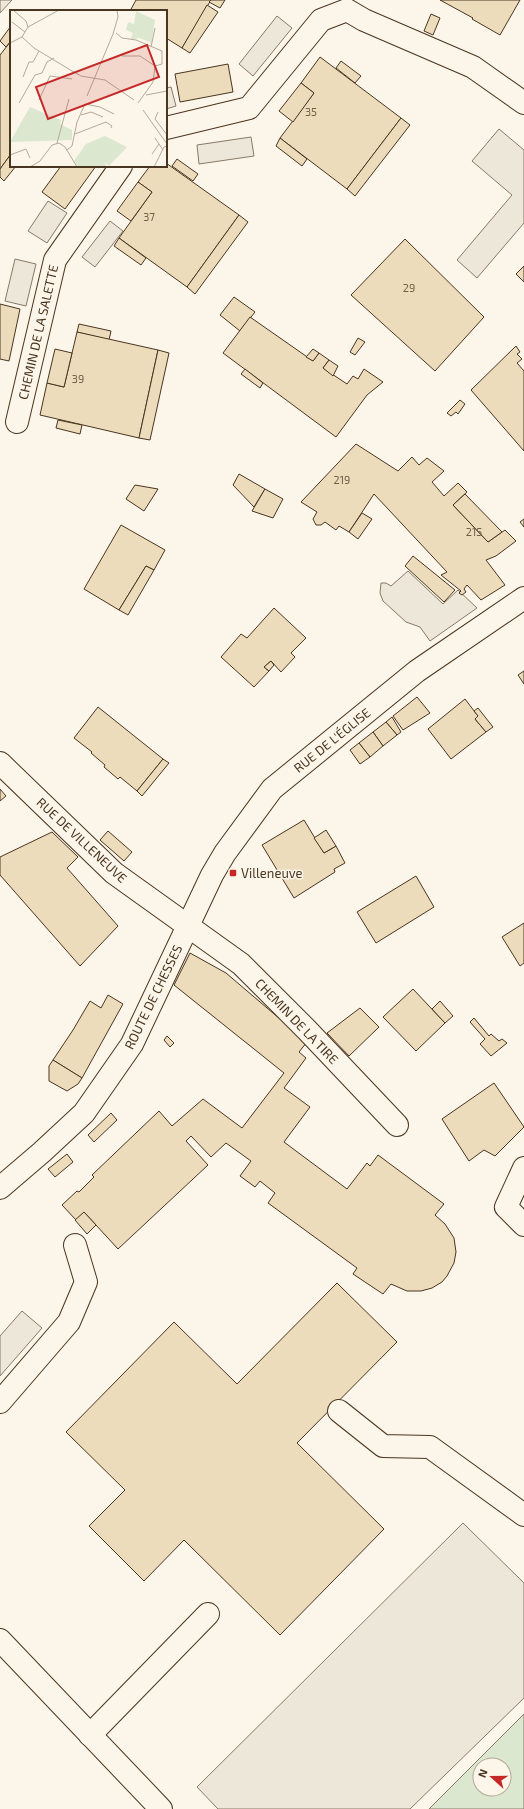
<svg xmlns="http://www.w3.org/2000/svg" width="524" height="1809" viewBox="0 0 524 1809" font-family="'Exo 2',sans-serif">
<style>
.green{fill:#dce7d0;stroke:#887966;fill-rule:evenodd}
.parking{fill:#ede7d9;stroke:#887966}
.building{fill:#ecdcbc;stroke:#4a3520}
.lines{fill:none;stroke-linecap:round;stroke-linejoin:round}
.minor-casing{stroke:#4a3520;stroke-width:24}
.major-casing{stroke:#4a3520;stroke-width:24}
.minor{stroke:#fbf6e9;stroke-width:22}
.major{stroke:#fbf6e9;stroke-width:22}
.poi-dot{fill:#c62828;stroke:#fbf6e9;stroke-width:1.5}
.labels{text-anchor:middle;stroke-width:3;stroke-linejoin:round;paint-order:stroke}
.number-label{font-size:11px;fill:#725f47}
.street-label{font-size:13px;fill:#4a3520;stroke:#fbf6e9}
.poi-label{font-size:13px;fill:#4a3520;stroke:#fbf6e9;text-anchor:start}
.inset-road{fill:none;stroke:#b4a999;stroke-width:1}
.view{fill:#c62828;fill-opacity:0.15;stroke:#c62828;stroke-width:2}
.inset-edge{fill:none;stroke:#4a3520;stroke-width:2}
</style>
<rect width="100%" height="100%" fill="#fbf6e9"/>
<!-- green -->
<path class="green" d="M524,1714v95h-95zM480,1765h24v24h-24z"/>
<!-- parking -->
<g class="parking">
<polygon points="0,0 12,0 0,13"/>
<polygon points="277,16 292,28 253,76 239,64"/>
<polygon points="171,87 176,106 166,109 166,88"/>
<polygon points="499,129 524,150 524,223 477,278 457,260 512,195 472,161"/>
<polygon points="251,137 254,156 199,164 197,145"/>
<polygon points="48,201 67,213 47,243 28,231"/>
<polygon points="110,221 123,231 95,267 82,257"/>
<polygon points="15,259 36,264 26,306 5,301"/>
<polygon points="408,571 443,604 458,590 477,608 430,641 420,627 406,622 383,601 380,593 381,583 386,583 391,586"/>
<polygon points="22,1311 42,1328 0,1376 0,1336"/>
<polygon points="463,1523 524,1583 524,1698 410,1809 218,1809 197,1787"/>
</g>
<!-- building -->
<g class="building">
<polygon points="136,0 211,0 182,48 166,38 166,11 130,11"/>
<polygon points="211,0 225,0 220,8 209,2"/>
<polygon points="440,0 520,0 500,35 472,19 473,18"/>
<polygon points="207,5 218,12 190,53 182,48"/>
<polygon points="431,14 440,18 433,35 424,31"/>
<polygon points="11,26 11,41 6,47 0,41"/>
<polygon points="11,41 11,154 0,169 0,55"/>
<polygon points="320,57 401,118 347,189 280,138 314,93 301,83"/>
<polygon points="341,61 361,76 355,83 336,68"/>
<polygon points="228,64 233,92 180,102 175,74"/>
<polygon points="301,83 314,93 293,122 279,111"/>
<polygon points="401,118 410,125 355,196 347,189"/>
<polygon points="280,138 307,159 302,166 276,146"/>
<polygon points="11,154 11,166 16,166 4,181 0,177 0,169"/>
<polygon points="177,159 198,174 193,181 172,166"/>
<polygon points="166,163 239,215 187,287 119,238 152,192 138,182 150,166 166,166"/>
<polygon points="61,166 96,166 65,209 42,192"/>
<polygon points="138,182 152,192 131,221 117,211"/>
<polygon points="239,215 248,222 195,294 187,287"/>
<polygon points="119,238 146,258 141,265 114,246"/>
<polygon points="405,239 484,317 435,371 351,295"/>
<polygon points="524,266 524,282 516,274"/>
<polygon points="234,297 255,312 240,331 220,315"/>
<polygon points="0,304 20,309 9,361 0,359"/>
<polygon points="250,317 313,361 319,353 329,360 323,368 347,384 353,376 358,379 364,369 383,382 367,395 336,437 223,353"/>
<polygon points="79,324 111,331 109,340 77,332"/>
<polygon points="77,332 158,350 139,438 40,415 47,383 64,387"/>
<polygon points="358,338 365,342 355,355 350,352"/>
<polygon points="516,346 520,352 517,354 522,359 517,363 524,371 524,451 471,390"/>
<polygon points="55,349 72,353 64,387 47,383"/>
<polygon points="313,349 319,353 313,361 306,357"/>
<polygon points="158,350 169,353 150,440 139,438"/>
<polygon points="329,360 338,366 333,376 323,368"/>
<polygon points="245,369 263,383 260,388 241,374"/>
<polygon points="460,400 465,404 458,414 456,412 451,416 447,413"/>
<polygon points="58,420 82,425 80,434 56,428"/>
<polygon points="356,444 398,471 412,457 419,465 427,458 444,471 432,482 444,496 458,483 467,492 453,505 488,542 505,530 516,541 496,556 486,560 505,585 481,600 467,585 464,589 466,592 462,595 459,593 461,591 441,575 447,572 374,494 349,532 339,526 336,530 325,522 321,525 316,525 313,519 317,512 301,502"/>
<polygon points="239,474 265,489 254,507 233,485"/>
<polygon points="135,485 158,489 144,511 126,499"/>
<polygon points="265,489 283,499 273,518 252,511"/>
<polygon points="465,494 502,532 488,542 453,505"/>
<polygon points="362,513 372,519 358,539 349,532"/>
<polygon points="524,519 524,527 520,522"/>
<polygon points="121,525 165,550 154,570 146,566 119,610 84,589"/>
<polygon points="413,556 455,590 444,602 405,566"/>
<polygon points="146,566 154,570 128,615 119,610"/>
<polygon points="274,608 306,638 291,653 295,657 281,672 271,661 264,667 269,671 254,687 221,657 241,634 247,638"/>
<polygon points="271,661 274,665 269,671 264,667"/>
<polygon points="524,671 524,684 518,675"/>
<polygon points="417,697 430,713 403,730 393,716"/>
<polygon points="465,699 478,716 475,719 486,732 451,759 428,729"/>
<polygon points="98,707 163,759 137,791 120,777 118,779 104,767 105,765 91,753 92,752 74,738"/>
<polygon points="478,708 493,727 486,732 475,719 478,716 474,711"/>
<polygon points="392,717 401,732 397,735 386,722"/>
<polygon points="386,722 397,735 383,746 373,732"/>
<polygon points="373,732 383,746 370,757 359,743"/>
<polygon points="359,743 370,757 360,764 350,750"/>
<polygon points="163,759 169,763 142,796 137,791"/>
<polygon points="0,789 6,796 0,801"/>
<polygon points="304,820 324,853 336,846 345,863 334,869 335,872 294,898 262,845"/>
<polygon points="326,830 336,846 324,853 314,838"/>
<polygon points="108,831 132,852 124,861 100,840"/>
<polygon points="52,832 78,857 67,868 118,926 80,966 0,875 0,857"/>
<polygon points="416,876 434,907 376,943 357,912"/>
<polygon points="524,923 524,963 520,966 502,937"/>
<polygon points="190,953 226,973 307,1042 299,1052 306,1058 284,1088 310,1107 284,1142 347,1189 367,1163 370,1166 378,1155 444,1204 435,1215 445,1224 454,1238 456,1252 454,1263 447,1276 442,1282 432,1288 421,1291 407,1291 391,1284 383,1294 353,1274 357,1268 268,1203 275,1193 260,1181 255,1187 240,1176 251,1161 226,1143 211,1157 191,1136 186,1141 208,1165 118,1249 84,1212 76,1220 62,1205 77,1191 79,1192 94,1177 92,1175 159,1111 172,1126 203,1099 242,1128 284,1073 174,985"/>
<polygon points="413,989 445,1023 416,1051 383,1017"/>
<polygon points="108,995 123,1004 82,1078 53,1060 73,1030 90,1001 101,1008"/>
<polygon points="440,1001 453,1016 445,1023 432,1009"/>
<polygon points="360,1008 379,1027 349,1056 327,1033"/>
<polygon points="474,1018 489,1036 491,1034 499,1041 502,1039 507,1043 491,1056 480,1044 485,1039 470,1022"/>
<polygon points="167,1036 174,1043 170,1047 164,1040"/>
<polygon points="53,1060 82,1078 78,1084 67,1091 49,1081 49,1066"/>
<polygon points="494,1083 524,1127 495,1156 484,1150 469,1161 442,1119"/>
<polygon points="111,1113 117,1120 94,1142 88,1135"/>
<polygon points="67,1154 73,1162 55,1177 48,1169"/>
<polygon points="84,1212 96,1225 87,1234 75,1220"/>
<polygon points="337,1283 397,1342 297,1443 384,1529 280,1635 184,1540 144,1581 89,1526 125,1490 66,1432 174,1322 237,1384"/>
</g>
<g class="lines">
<defs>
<g id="minor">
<polyline points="166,128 249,108 321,20 347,10 364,20 473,67 524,103"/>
<polyline points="17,422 55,260 121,166"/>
<polyline points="0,763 114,873 241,964 307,1030 397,1125"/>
<polyline points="524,1168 506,1207 524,1225"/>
<polyline points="0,1402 69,1322 86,1282 75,1245"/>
<polyline points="339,1411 383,1446 430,1447 524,1515"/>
<polyline points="0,1640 161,1809"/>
<polyline points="90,1735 208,1614"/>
</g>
<polyline id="major" points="0,1188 42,1152 84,1113 132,1044 212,875 225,853 272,789 417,671 524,598"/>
</defs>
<!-- minor casing -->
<use href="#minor" class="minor-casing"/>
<!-- major casing -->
<use href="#major" class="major-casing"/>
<!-- minor -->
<use href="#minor" class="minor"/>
<!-- major -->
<use href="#major" class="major"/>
</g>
<!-- markers -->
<rect class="poi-dot" x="229" y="869" width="8" height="8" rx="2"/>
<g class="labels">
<!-- number labels -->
<g class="number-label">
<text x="311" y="116">35</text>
<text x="149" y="221">37</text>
<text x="409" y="292">29</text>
<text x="78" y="383">39</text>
<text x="342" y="484">219</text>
<text x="474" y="536">215</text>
</g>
<!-- street labels -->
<g class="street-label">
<text transform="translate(38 332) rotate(-77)" y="5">CHEMIN DE LA SALETTE</text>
<text transform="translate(332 740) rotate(-39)" y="5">RUE DE L'ÉGLISE</text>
<text transform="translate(82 840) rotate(43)" y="5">RUE DE VILLENEUVE</text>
<text transform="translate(153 997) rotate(-64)" y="5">ROUTE DE CHESSES</text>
<text transform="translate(297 1021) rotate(46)" y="5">CHEMIN DE LA TIRE</text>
</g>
<!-- poi labels -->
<g class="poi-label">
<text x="241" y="878">Villeneuve</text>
</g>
</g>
<!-- overview -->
<g transform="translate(10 10)">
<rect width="157" height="157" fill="#fbf6e9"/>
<path d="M124,0l21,10 -4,25 -1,-3 -11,-4 -9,2 3,-7 -7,-3 2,-8 6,2 2,-12zM20,97l31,13 -1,4 12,6v10l-62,2zM95,126l22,11 -18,19 -5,-4 3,5h-29l-4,-6 12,-17z" fill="#dce7d0"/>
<path class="inset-road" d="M3,0l13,11 2,6 -6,10M2,12l13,10M18,17l31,-17M106,23l6,5 14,2 26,11v13l-7,2M0,33l12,-6 12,11 38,23 9,5 24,4 29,20M141,37l4,-19M112,46h18l15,10 -2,16 -15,21M13,67l6,-15h4l6,-11M136,85l21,-4M77,86l26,-62 5,-17 -1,-7M29,90l11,-24 22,3M9,93l16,-28 7,-2 5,-11 7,-4M133,100l24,34M148,102l-3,7 12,16M71,105l10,-3 12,5M65,124l31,-12 6,4 -1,2M145,128l8,12M47,133l12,-44M57,140l5,-4 5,-24 8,-18 15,3 14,7M142,144l7,-10M0,145l16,-6 4,9M20,157l10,-6 12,-16 7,-2 6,4 12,20M144,157l10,-20 3,-1"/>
<path class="view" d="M137,35l12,32 -111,42 -12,-32z"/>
<rect width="157" height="157" class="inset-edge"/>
</g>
<!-- north arrow -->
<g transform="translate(492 1777) rotate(291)"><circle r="19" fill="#fbf6e9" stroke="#b4a999"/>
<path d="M0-3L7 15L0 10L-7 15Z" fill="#c62828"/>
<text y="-6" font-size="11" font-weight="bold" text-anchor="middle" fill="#4a3520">N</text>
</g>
</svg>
